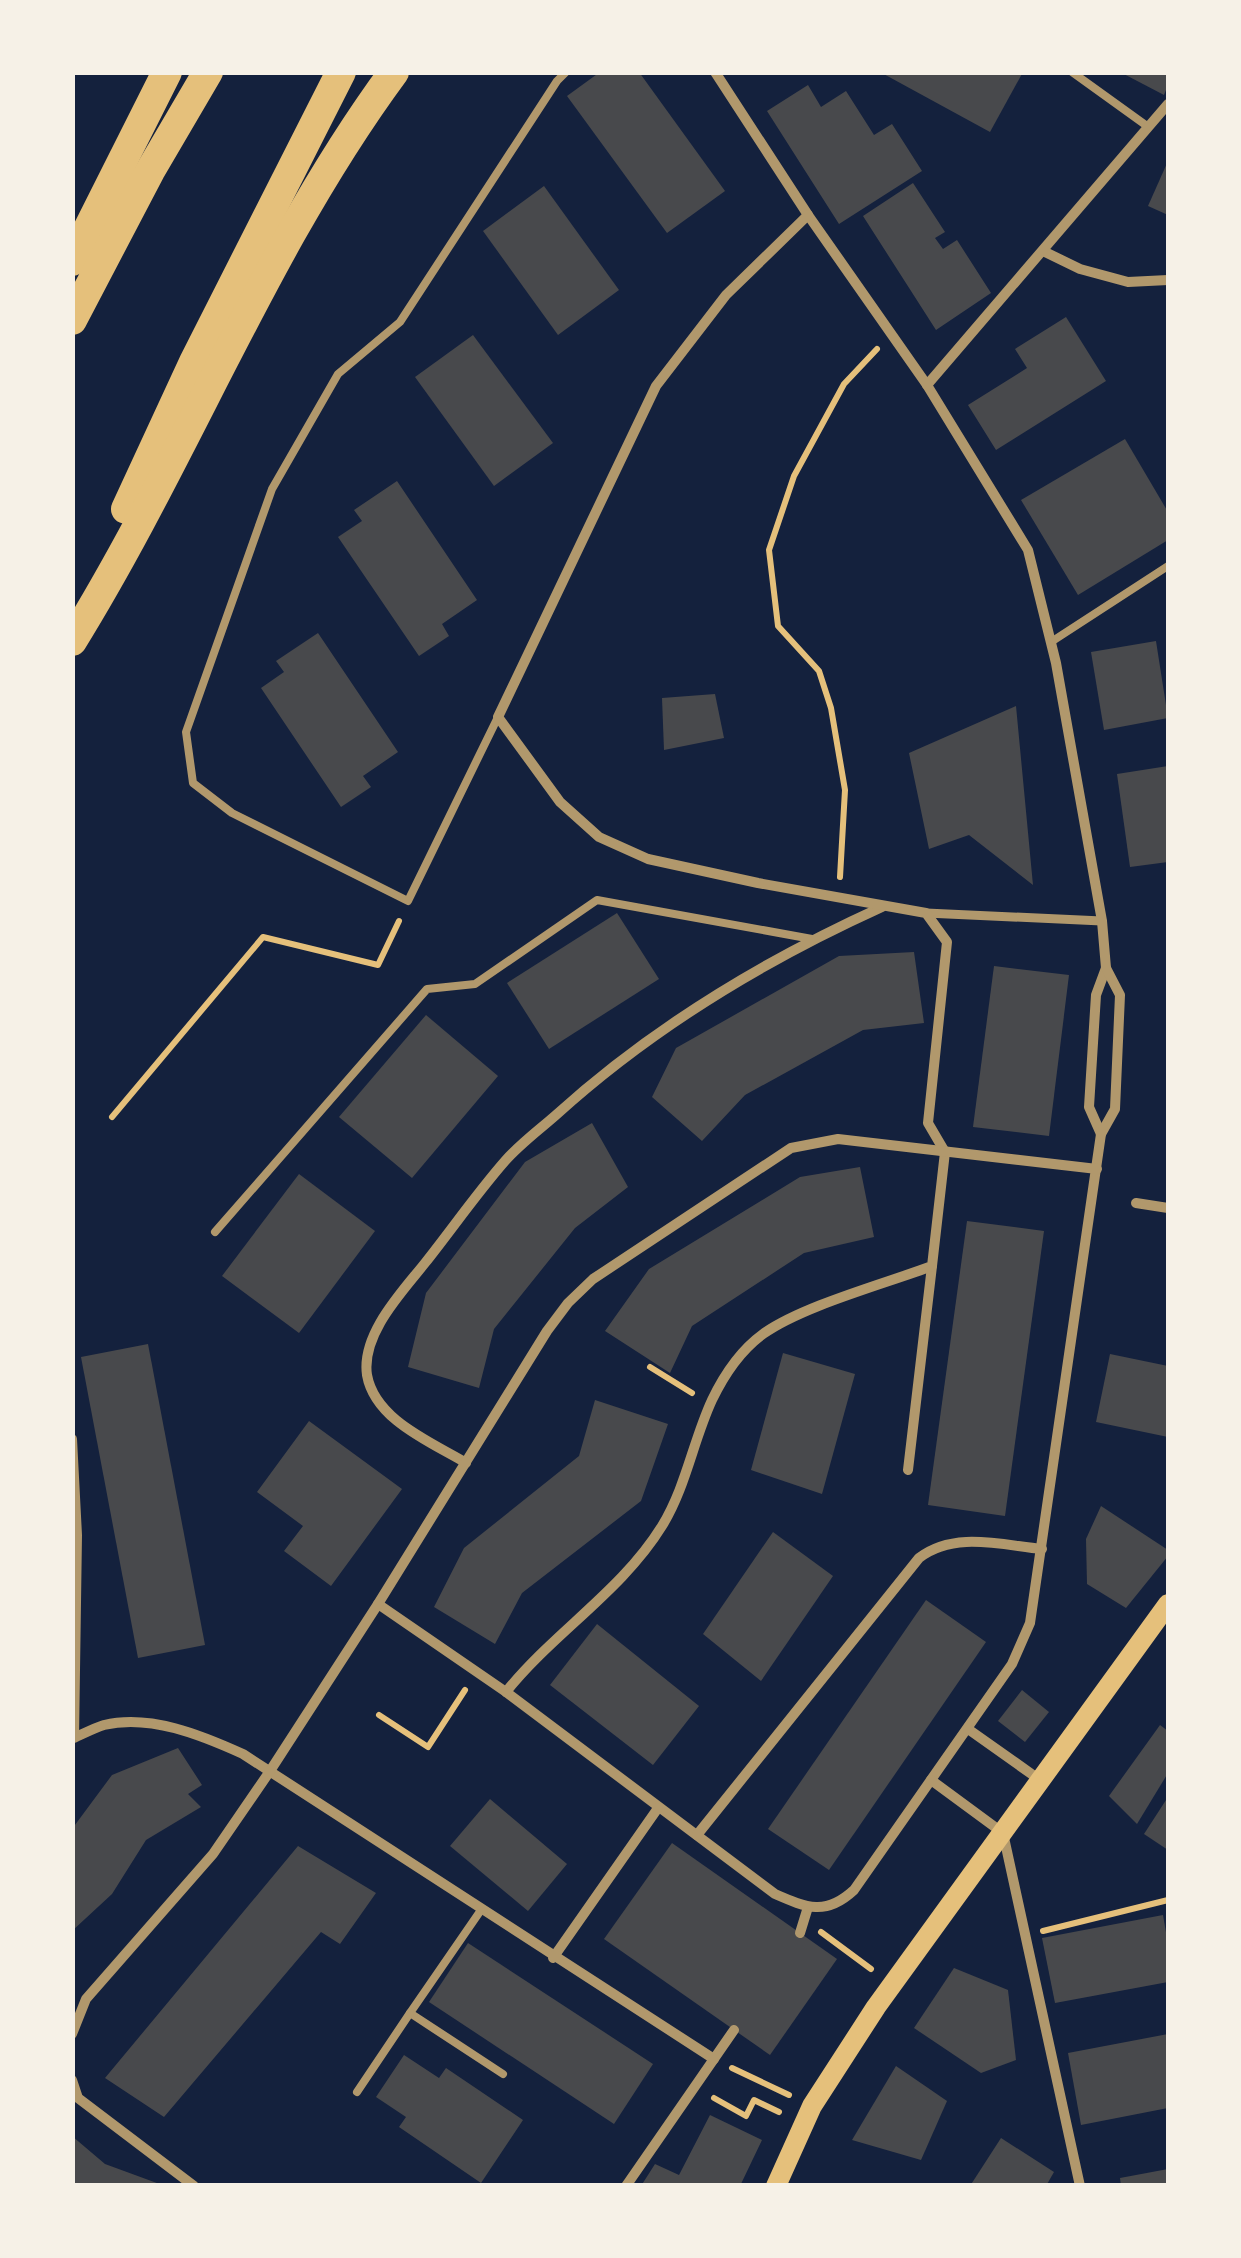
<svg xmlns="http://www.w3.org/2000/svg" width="1241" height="2258" viewBox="0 0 1241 2258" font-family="'IBM Plex Serif',serif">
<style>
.building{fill:#48494c}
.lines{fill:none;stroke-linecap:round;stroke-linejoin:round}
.path{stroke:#e5c07b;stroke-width:6}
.service{stroke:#b1986c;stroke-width:8}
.pedestrian{stroke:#b1986c;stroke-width:9}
.minor{stroke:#b1986c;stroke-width:10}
.secondary{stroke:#e5c07b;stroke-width:20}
.motorway{stroke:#e5c07b;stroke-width:30}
</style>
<rect width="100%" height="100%" fill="#14213d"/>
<!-- building -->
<g class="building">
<polygon points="600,72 639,72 725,191 667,233 567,96"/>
<polygon points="880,72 1023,72 990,132"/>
<polygon points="1120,72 1168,72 1168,85 1164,95"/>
<polygon points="808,85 821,107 846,91 874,135 892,124 922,171 839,224 767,111"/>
<polygon points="1168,161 1168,215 1148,206"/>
<polygon points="913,183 945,232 935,238 943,249 957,240 991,293 936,330 863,216"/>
<polygon points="544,186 619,290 558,335 483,231"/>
<polygon points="1066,317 1106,381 996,450 968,405 1027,368 1015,349"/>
<polygon points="473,335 553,443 494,486 415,377"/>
<polygon points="1125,439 1168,512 1168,540 1078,595 1021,500"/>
<polygon points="397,481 477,600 442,624 449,636 419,656 338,537 362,521 354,510"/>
<polygon points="318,633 398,752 363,776 371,787 341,807 261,688 284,672 276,661"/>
<polygon points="1156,641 1168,718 1104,730 1091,652"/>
<polygon points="715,694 724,738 664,750 662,698"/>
<polygon points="1016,706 1033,885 969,835 929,849 909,753"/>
<polygon points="1168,766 1168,862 1130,867 1117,774"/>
<polygon points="617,913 659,979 549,1049 507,983"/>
<polygon points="914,952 924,1023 863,1030 745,1095 702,1141 652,1097 676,1048 839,956"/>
<polygon points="994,966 1069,975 1049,1136 973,1127"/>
<polygon points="426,1015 498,1076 412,1178 339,1117"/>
<polygon points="592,1123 628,1187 575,1228 494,1329 479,1388 408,1367 426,1293 525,1162"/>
<polygon points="860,1167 874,1237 804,1253 692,1326 670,1373 605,1331 649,1269 800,1177"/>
<polygon points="299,1174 375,1231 299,1333 222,1276"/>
<polygon points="967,1221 1044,1231 1005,1516 928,1505"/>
<polygon points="148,1344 205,1645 138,1658 81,1357"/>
<polygon points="783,1353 855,1374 822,1494 751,1470"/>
<polygon points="1110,1354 1168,1366 1168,1437 1096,1422"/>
<polygon points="595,1400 668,1424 641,1501 522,1593 495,1644 434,1607 464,1548 579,1456"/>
<polygon points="309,1421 402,1489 331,1586 284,1551 303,1526 257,1492"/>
<polygon points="1101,1506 1168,1550 1168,1556 1126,1608 1087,1584 1086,1539"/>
<polygon points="773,1532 833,1576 761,1681 703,1634"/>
<polygon points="926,1600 986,1642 829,1870 768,1829"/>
<polygon points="597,1624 699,1706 653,1765 550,1685"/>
<polygon points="1022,1690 1049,1712 1025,1742 998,1721"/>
<polygon points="1160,1725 1168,1731 1168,1773 1137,1824 1109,1796"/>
<polygon points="178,1748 202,1785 188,1794 201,1807 146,1840 112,1894 72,1931 72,1829 112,1775"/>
<polygon points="1168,1797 1168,1850 1144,1834"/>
<polygon points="490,1799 567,1864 528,1911 450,1846"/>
<polygon points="672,1843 837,1959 770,2055 604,1939"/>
<polygon points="298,1846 376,1893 340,1944 321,1932 164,2117 105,2078"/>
<polygon points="1163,1915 1168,1944 1168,1982 1055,2003 1042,1938"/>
<polygon points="468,1943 653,2064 614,2124 429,2002"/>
<polygon points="954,1968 1008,1990 1016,2060 981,2073 914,2028"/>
<polygon points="1168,2034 1168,2108 1081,2125 1068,2053"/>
<polygon points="404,2055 439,2078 446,2068 523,2120 481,2183 399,2127 406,2117 376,2097"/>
<polygon points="896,2066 947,2101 921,2160 852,2140"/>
<polygon points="710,2115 762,2140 740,2186 641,2186 655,2164 679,2175"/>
<polygon points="72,2136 105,2164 165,2186 72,2186"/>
<polygon points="1001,2138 1054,2172 1046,2186 970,2186"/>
<polygon points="1168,2169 1168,2186 1121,2186 1120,2178"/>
</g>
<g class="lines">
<!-- path -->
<g class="path">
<polyline points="840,877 845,790 831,708 819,671 778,626 769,550 794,476 844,384 877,349"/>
<polyline points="112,1117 263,937 378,965 399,921"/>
<polyline points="650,1367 692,1393"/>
<polyline points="379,1715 428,1747 465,1690"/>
<polyline points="1043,1931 1168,1900"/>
<polyline points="821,1932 871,1969"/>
<polyline points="732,2068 789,2095"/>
<polyline points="714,2098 746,2116 754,2100 779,2112"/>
</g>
<!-- service -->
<g class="service">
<polyline points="1072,72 1147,126"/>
<polyline points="1051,642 1168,566"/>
<polyline points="498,717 408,901 232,813 193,783 186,732 272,489 338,374 400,322 557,81 566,72"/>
<polyline points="215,1232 427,989 475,984 597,900 812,939"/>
<polyline points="481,1910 410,2013 503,2074"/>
<polyline points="357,2092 410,2013"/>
</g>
<!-- pedestrian -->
<polyline class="pedestrian" points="926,913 1102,921"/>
<!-- minor -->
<g class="minor">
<polyline points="1043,251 1080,269 1128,282 1168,280"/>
<polyline points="927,385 1168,104"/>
<polyline points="1101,1134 1089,1107 1096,995 1106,968"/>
<polyline points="1136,1203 1168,1208"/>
<path d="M72,1439l5,96 -3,203c9,-4 20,-10 30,-13 46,-11 97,10 139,29l471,305"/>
<path d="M466,1463c-35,-21 -91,-43 -99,-88 -6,-41 35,-83 58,-112 27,-34 52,-70 80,-102 15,-17 34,-31 51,-46 96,-87 209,-155 326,-208"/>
<polyline points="908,1470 932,1266"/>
<path d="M378,1604l128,88 269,202c32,14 51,22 79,-4l158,-226 18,-41 71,-489 14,-25 5,-114 -14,-27 -4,-47 -46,-258 -28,-113 -101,-165 -119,-170 -93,-143"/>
<path d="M506,1692c47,-59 116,-101 156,-166 24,-39 31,-85 50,-126 12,-25 29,-50 51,-66 39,-28 121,-50 169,-68l13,-114 -17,-29 19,-181 -21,-29 -168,-30 -110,-24 -49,-22 -39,-35 -62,-85 158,-331 70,-91 82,-80"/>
<polyline points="968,1729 1040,1780"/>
<polyline points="931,1780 1003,1833 1080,2186"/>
<path d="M697,1835l222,-277c35,-27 82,-13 123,-9"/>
<polyline points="800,1933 808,1907"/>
<polyline points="553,1958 658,1808"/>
<polyline points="72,2034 86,1999 213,1854 270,1771 378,1604 547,1331 568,1303 593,1279 791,1148 838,1139 1097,1169"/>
<polyline points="72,2080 78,2098 194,2186"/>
<polyline points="626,2186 734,2030"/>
</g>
<!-- secondary -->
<polyline class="secondary" points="776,2186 812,2106 876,2007 1168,1604"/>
<!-- motorway -->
<g class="motorway">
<polyline points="72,261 167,72"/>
<polyline points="72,320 150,171 208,72"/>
<polyline points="126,509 194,362 341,72"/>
<path d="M72,641c115,-186 192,-393 322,-569"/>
</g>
</g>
<!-- border -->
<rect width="1241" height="2258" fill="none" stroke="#f6f1e7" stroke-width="150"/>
</svg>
